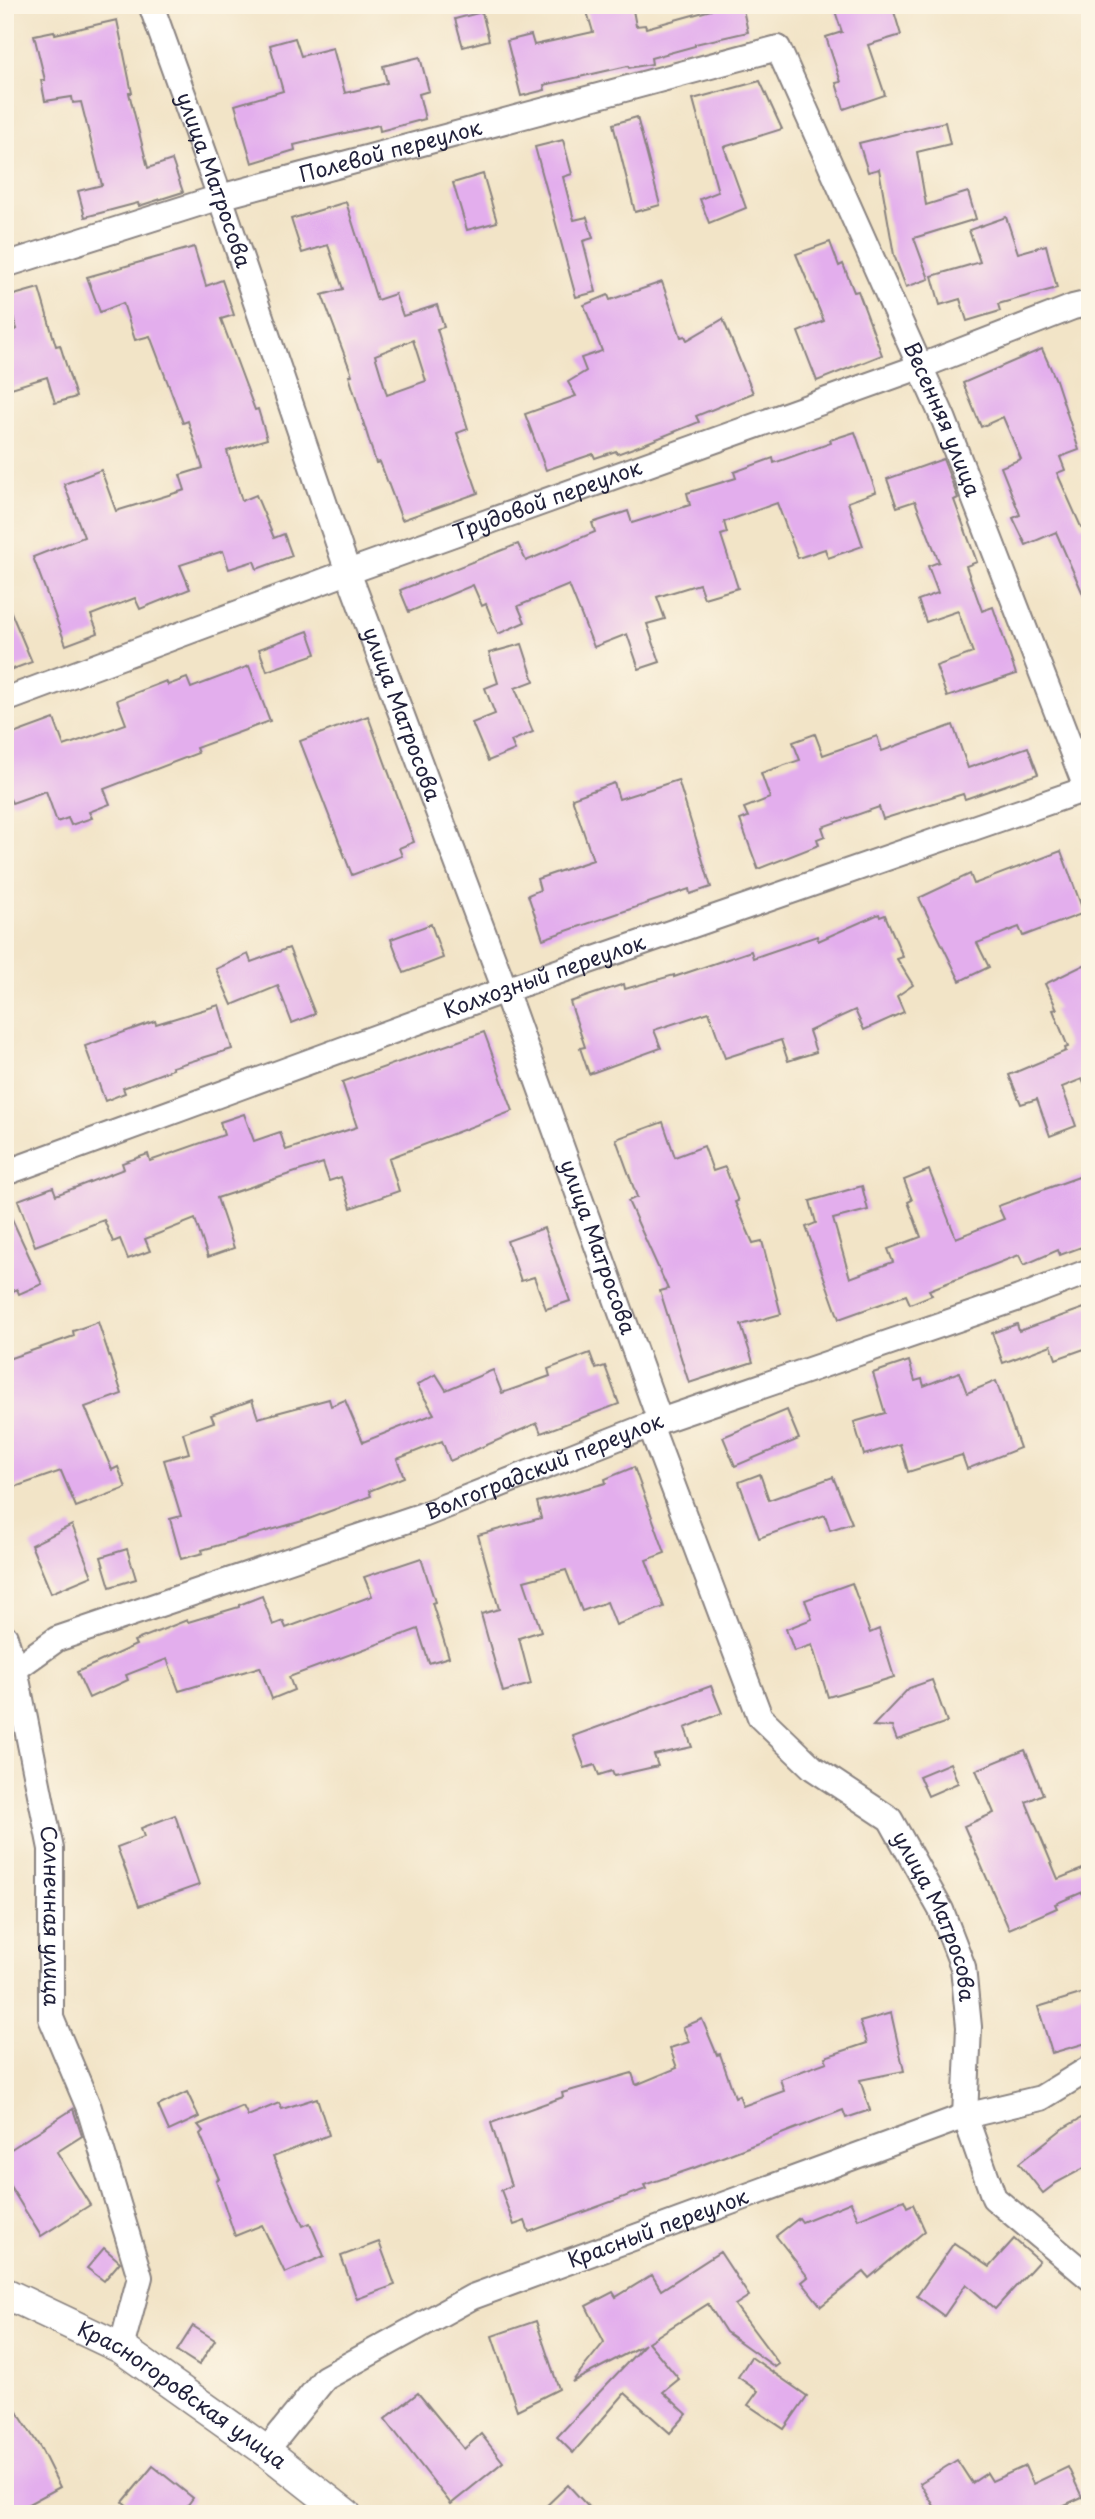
<svg xmlns="http://www.w3.org/2000/svg" width="1095" height="2519" viewBox="0 0 1095 2519" font-family="'Playpen Sans',sans-serif">
<style>
.building{fill:#e3aeed;fill-rule:evenodd}
.lines{fill:none;stroke-linecap:round;stroke-linejoin:round}
.minor-casing{stroke:#8a8381;stroke-width:28}
.tertiary-casing{stroke:#8a8381;stroke-width:33}
.minor{stroke:#fff;stroke-width:24}
.tertiary{stroke:#fff;stroke-width:30}
.labels{text-anchor:middle;stroke-width:6;stroke-linejoin:round;paint-order:stroke}
.street-label{font-size:21px;fill:#22223b;stroke:#fcf5e5}
</style>
<rect width="100%" height="100%" fill="#fcf5e5"/>
<filter id="ink" filterUnits="userSpaceOnUse"><feTurbulence type="fractalNoise" baseFrequency=".0143" numOctaves="2"/><feDisplacementMap in="SourceGraphic" scale="14" xChannelSelector="R" yChannelSelector="G"/><feConvolveMatrix kernelMatrix="1 2 1 2 8 2 1 2 1" color-interpolation-filters="sRGB"/></filter>
<filter id="wash" filterUnits="userSpaceOnUse"><feTurbulence type="fractalNoise" baseFrequency=".00686" numOctaves="4" result="noise"/><feDisplacementMap in="SourceGraphic" scale="28" xChannelSelector="R" yChannelSelector="G"/><feGaussianBlur stdDeviation="1.57" result="paint"/><feColorMatrix in="noise" values="0 0 0 0 0 0 0 0 0 0 0 0 0 0 0 0 0 1.4 0 .05"/><feComposite in="paint" operator="in"/></filter>
<g filter="url(#wash)">
<rect width="100%" height="100%" fill="#f2e4c7"/>
<g id="blocks">
<!-- building -->
<g class="building">
<polygon points="585,5 632,5 636,26 645,25 646,28 711,10 710,5 742,5 748,32 695,44 695,46 651,58 652,64 629,68 628,66 544,85 545,90 521,96 507,41 531,35 534,45 593,32"/>
<polygon points="833,5 892,5 901,35 868,45 885,95 844,109 836,83 841,82 826,37 842,32"/>
<polygon points="482,12 489,40 463,47 455,19"/>
<polygon points="117,20 132,93 129,93 148,168 172,160 183,192 139,206 138,203 85,217 78,191 102,185 81,102 73,103 72,97 45,101 41,80 45,80 34,35 54,31 55,34"/>
<polygon points="295,38 301,56 333,48 345,93 387,83 383,66 420,57 429,91 419,94 425,119 380,131 379,125 294,145 295,150 252,163 235,105 283,91 270,45"/>
<polygon points="760,81 782,129 724,147 746,208 709,223 700,199 718,192 693,99"/>
<polygon points="637,117 660,205 635,212 613,124"/>
<polygon points="945,122 950,144 917,152 926,205 968,192 976,219 914,238 929,279 906,287 894,255 879,169 868,172 859,143"/>
<polygon points="563,140 572,174 563,177 574,220 587,217 593,238 583,241 596,292 576,297 535,147"/>
<polygon points="483,174 497,222 467,230 453,183"/>
<path d="M346,202l31,98 18,-6 8,22 34,-11 7,22 -7,2 31,100 -11,4 21,60 -76,27 -22,-58 -4,1 -27,-87 3,-1 -30,-80 21,-6 -15,-44 -26,8 -11,-34zM413,340l13,41 -39,14 -12,-40z"/>
<polygon points="1006,217 1018,253 1046,245 1057,288 998,304 1000,311 967,321 960,299 940,305 932,276 980,262 969,230"/>
<polygon points="830,242 839,266 843,264 854,292 858,291 882,355 817,381 798,332 824,321 796,254"/>
<polygon points="194,247 206,286 222,280 234,315 221,319 255,410 258,409 267,439 227,451 242,501 256,495 274,538 284,534 292,556 257,569 254,561 229,569 223,551 180,565 190,589 140,609 135,598 91,615 98,633 66,645 33,557 84,537 64,484 101,470 116,511 185,490 180,475 203,468 188,421 183,423 150,336 135,340 123,303 100,312 87,277"/>
<polygon points="662,282 681,337 685,336 687,340 723,319 753,393 696,416 699,422 644,444 617,454 616,451 595,458 593,454 546,470 525,414 576,396 568,382 586,371 581,358 602,351 584,305 608,295 610,300"/>
<polygon points="39,288 56,346 60,345 76,397 55,403 47,377 5,390 5,360 12,358 5,333 17,329 7,297"/>
<polygon points="1042,349 1056,380 1079,450 1060,457 1065,470 1057,473 1081,527 1090,523 1090,610 1056,532 1026,545 1013,518 1020,515 1001,467 1021,459 1003,417 981,427 963,383"/>
<polygon points="855,432 876,492 848,502 863,546 828,558 825,549 798,558 777,503 724,522 727,533 721,535 738,588 704,598 699,584 657,597 665,619 647,624 660,662 639,669 627,634 594,647 569,585 518,606 525,622 498,634 486,604 482,606 473,585 409,612 400,590 518,544 526,561 595,532 592,523 628,511 632,523 690,505 687,493 736,478 734,472 773,458 774,463 831,443 830,440"/>
<polygon points="943,459 958,498 954,500 977,562 966,566 982,611 993,607 1016,674 947,697 936,666 973,653 958,611 926,622 918,600 938,593 928,566 939,562 915,501 897,507 887,479"/>
<polygon points="5,598 32,662 5,672"/>
<polygon points="308,631 316,654 267,671 259,649"/>
<polygon points="522,644 534,681 515,688 533,732 511,741 515,750 488,761 472,723 495,714 485,688 498,683 489,653"/>
<polygon points="249,666 270,721 196,748 198,753 104,789 110,804 89,812 92,818 71,825 68,818 57,822 46,791 12,803 10,799 5,801 5,737 54,719 64,746 126,724 117,700 166,681 168,685 187,678 191,688"/>
<polygon points="368,716 414,842 399,848 402,856 352,875 300,741"/>
<polygon points="953,725 968,768 1028,747 1038,774 965,799 963,794 883,819 879,807 822,827 825,836 817,839 819,845 758,869 740,820 748,817 744,808 770,798 761,773 800,760 793,742 815,734 823,755 877,736 882,751"/>
<polygon points="678,780 711,887 690,894 689,889 543,939 528,895 540,890 537,879 593,860 572,798 614,783 619,799"/>
<polygon points="1061,851 1084,913 1023,936 1019,927 977,943 989,967 960,981 919,898 970,874 974,884"/>
<polygon points="879,914 880,917 885,915 903,957 897,959 913,985 897,996 904,1012 864,1030 855,1010 809,1031 816,1052 788,1061 781,1040 725,1058 709,1012 654,1030 661,1048 589,1074 580,1048 585,1047 570,1002 624,984 625,989 674,975 674,977 751,951 753,958 817,936 818,941"/>
<polygon points="431,924 443,958 404,973 391,939"/>
<polygon points="289,948 315,1014 292,1023 278,986 232,1005 216,969 248,954 251,962"/>
<polygon points="1090,962 1090,1097 1082,1079 1062,1087 1076,1126 1050,1136 1037,1099 1021,1104 1009,1075 1066,1051 1065,1048 1068,1047 1053,1010 1057,1009 1045,984"/>
<polygon points="219,1005 232,1049 172,1067 173,1069 123,1088 125,1093 105,1101 85,1046 155,1021 156,1024"/>
<polygon points="484,1032 513,1111 389,1158 399,1191 351,1208 341,1177 329,1181 323,1163 217,1198 234,1248 208,1257 195,1219 145,1239 150,1251 128,1259 120,1239 113,1242 104,1220 35,1246 18,1200 53,1187 56,1195 124,1169 122,1163 148,1154 150,1161 224,1135 220,1122 244,1114 254,1141 280,1132 286,1150 357,1127 342,1082"/>
<polygon points="663,1122 675,1157 704,1146 713,1171 725,1167 738,1201 735,1202 753,1243 762,1241 781,1314 741,1325 753,1362 689,1383 660,1291 668,1289 628,1201 637,1197 616,1139"/>
<polygon points="929,1170 956,1238 1004,1219 998,1206 1090,1173 1090,1244 1060,1255 1058,1250 1024,1265 1019,1255 929,1290 932,1295 910,1304 906,1295 839,1319 806,1227 816,1223 810,1201 862,1186 868,1210 833,1219 850,1278 893,1262 888,1249 921,1237 908,1202 912,1200 904,1180"/>
<polygon points="5,1204 42,1284 19,1294 17,1289 5,1295"/>
<polygon points="544,1228 570,1301 546,1309 534,1277 521,1281 507,1241"/>
<polygon points="1090,1306 1090,1347 1056,1359 1051,1345 1003,1363 992,1333 1017,1324 1019,1331"/>
<polygon points="98,1322 122,1394 85,1407 112,1470 118,1467 126,1488 76,1507 61,1471 12,1488 5,1469 5,1360 74,1336 73,1331"/>
<polygon points="590,1353 596,1369 605,1366 619,1404 541,1433 537,1423 450,1461 442,1441 397,1459 404,1477 369,1491 371,1496 306,1520 202,1550 203,1553 181,1559 170,1519 181,1516 164,1460 189,1453 183,1433 214,1422 211,1415 252,1400 258,1418 329,1399 331,1406 345,1400 363,1442 434,1414 417,1385 436,1374 446,1390 493,1370 502,1393 550,1376 548,1369"/>
<polygon points="909,1361 915,1381 922,1379 924,1386 959,1372 967,1393 996,1381 1020,1448 967,1469 962,1455 908,1472 900,1444 864,1455 854,1422 885,1413 873,1373"/>
<polygon points="787,1410 799,1439 735,1466 723,1437"/>
<polygon points="634,1467 665,1553 646,1560 664,1607 616,1625 607,1602 582,1611 566,1570 524,1581 541,1631 519,1638 531,1684 503,1692 481,1614 499,1609 478,1535 541,1518 537,1502 606,1483 605,1479"/>
<polygon points="760,1474 769,1500 833,1477 852,1523 830,1530 825,1515 759,1538 739,1482"/>
<polygon points="72,1525 92,1576 51,1593 31,1545"/>
<polygon points="127,1549 136,1579 110,1587 101,1557"/>
<polygon points="421,1558 435,1602 432,1603 449,1657 429,1663 418,1629 289,1677 294,1690 272,1699 260,1667 179,1691 167,1659 126,1675 128,1680 89,1698 77,1672 136,1645 134,1641 187,1620 188,1622 239,1607 239,1605 262,1596 273,1625 283,1621 286,1628 372,1596 364,1577"/>
<polygon points="852,1583 870,1633 879,1629 894,1677 828,1697 812,1645 794,1651 786,1629 812,1619 805,1600"/>
<polygon points="932,1680 947,1722 897,1740 892,1727 873,1726 909,1688"/>
<polygon points="711,1686 722,1713 685,1728 692,1747 654,1755 658,1766 614,1776 612,1771 599,1775 595,1765 585,1768 573,1736"/>
<polygon points="1025,1750 1043,1794 1026,1802 1058,1879 1090,1866 1090,1889 1055,1904 1057,1908 1009,1929 964,1826 994,1813 976,1770"/>
<polygon points="950,1763 958,1783 928,1796 919,1776"/>
<polygon points="175,1815 199,1885 139,1906 117,1847 144,1837 141,1828"/>
<polygon points="1090,1991 1090,2042 1052,2053 1038,2007"/>
<polygon points="891,2013 904,2071 860,2080 870,2110 846,2118 843,2110 694,2168 644,2185 646,2189 529,2232 525,2221 514,2225 501,2190 511,2186 491,2123 563,2097 562,2093 632,2073 636,2085 677,2068 670,2048 689,2042 683,2027 702,2019 717,2055 720,2054 735,2097 739,2095 743,2106 784,2091 780,2079 827,2062 825,2057 867,2043 860,2022"/>
<polygon points="187,2092 199,2117 169,2131 158,2106"/>
<polygon points="317,2098 329,2135 273,2157 303,2226 310,2223 324,2256 285,2273 262,2225 235,2236 216,2180 219,2179 200,2134 203,2131 198,2125 243,2106 248,2116 279,2103 282,2109"/>
<polygon points="73,2109 82,2136 57,2152 90,2205 41,2236 5,2178 5,2153"/>
<polygon points="1090,2113 1090,2165 1056,2183 1043,2193 1019,2163 1062,2129"/>
<polygon points="904,2200 907,2207 913,2204 925,2231 869,2278 864,2272 821,2306 802,2282 808,2277 776,2236 799,2218 802,2222 851,2202 858,2219"/>
<polygon points="1014,2239 1039,2261 995,2309 966,2284 944,2316 917,2296 954,2243 989,2267"/>
<polygon points="379,2242 395,2285 357,2299 341,2256"/>
<polygon points="104,2248 120,2262 104,2281 87,2268"/>
<polygon points="720,2252 749,2296 735,2305 779,2364 775,2367 726,2332 708,2304 648,2342 679,2379 663,2392 687,2414 670,2433 625,2393 573,2453 557,2437 645,2344 572,2382 604,2342 586,2306 613,2292 616,2297 652,2275 661,2290"/>
<polygon points="536,2321 559,2389 517,2410 492,2336"/>
<polygon points="193,2326 215,2340 199,2365 177,2351"/>
<polygon points="751,2357 807,2396 784,2429 748,2405 758,2391 738,2377"/>
<polygon points="5,2393 41,2449 60,2487 10,2514 5,2514"/>
<polygon points="418,2393 464,2449 481,2434 503,2462 451,2504 385,2419"/>
<polygon points="957,2460 972,2483 987,2473 992,2481 1025,2466 1033,2484 1068,2467 1082,2497 1045,2514 939,2514 920,2483"/>
<polygon points="153,2466 193,2498 181,2514 137,2514 123,2502"/>
<polygon points="568,2485 595,2514 538,2514"/>
</g>
</g>
</g>
<g filter="url(#ink)">
<use href="#blocks" fill-opacity="0" stroke="#8a8381" stroke-width="2"/>
<g class="lines">
<defs>
<g id="minor">
<path id="s1" d="M151,5l69,192 128,375 157,418 155,431"/>
<path id="s2" d="M5,265l215,-68 558,-149 166,372 146,378"/>
<path id="s3" d="M5,700l343,-128 571,-205 154,-60 17,-4"/>
<path id="s4" d="M5,1173l500,-183 581,-201"/>
<path id="s5" d="M650,1425l110,292 53,51 77,51 51,91 22,57 6,60 -4,89 29,82 96,80"/>
<path id="s6" d="M5,1637l10,32 36,180v169l38,90 51,169 -19,71"/>
<path id="s7" d="M5,1672l10,-3 42,-30 366,-124 237,-94 359,-123 71,-27"/>
<path id="s8" d="M266,2451l59,-73 147,-81 493,-181 76,-18 49,-30"/>
</g>
<g id="tertiary">
<path id="s9" d="M5,2293l116,55 145,103 80,63"/>
</g>
</defs>
<!-- minor casing -->
<use href="#minor" class="minor-casing"/>
<!-- tertiary casing -->
<use href="#tertiary" class="tertiary-casing"/>
<!-- minor -->
<use href="#minor" class="minor"/>
<!-- tertiary -->
<use href="#tertiary" class="tertiary"/>
</g>
</g>
<g class="labels">
<!-- street labels -->
<g class="street-label">
<text dy="7" stroke="none"><textPath href="#s2" startOffset="402">Полевой переулок</textPath></text>
<text dy="7" stroke="none"><textPath href="#s1" startOffset="186">улица Матросова</textPath></text>
<text dy="7" stroke="none"><textPath href="#s2" startOffset="1209">Весенняя улица</textPath></text>
<text dy="7" stroke="none"><textPath href="#s3" startOffset="578">Трудовой переулок</textPath></text>
<text dy="7" stroke="none"><textPath href="#s1" startOffset="752">улица Матросова</textPath></text>
<text dy="7" stroke="none"><textPath href="#s4" startOffset="574">Колхозный переулок</textPath></text>
<text dy="7" stroke="none"><textPath href="#s1" startOffset="1320">улица Матросова</textPath></text>
<text dy="7" stroke="none"><textPath href="#s7" startOffset="579">Волгоградский переулок</textPath></text>
<text dy="7" stroke="none"><textPath href="#s6" startOffset="284">Солнечная улица</textPath></text>
<text dy="7" stroke="none"><textPath href="#s5" startOffset="586">улица Матросова</textPath></text>
<text dy="7" stroke="none"><textPath href="#s8" startOffset="460">Красный переулок</textPath></text>
<text dy="7" stroke="none"><textPath href="#s9" startOffset="205">Красногоровская улица</textPath></text>
</g>
</g>
<!-- margin -->
<rect width="1095" height="2519" fill="none" stroke="#fcf5e5" stroke-width="28"/>
</svg>
